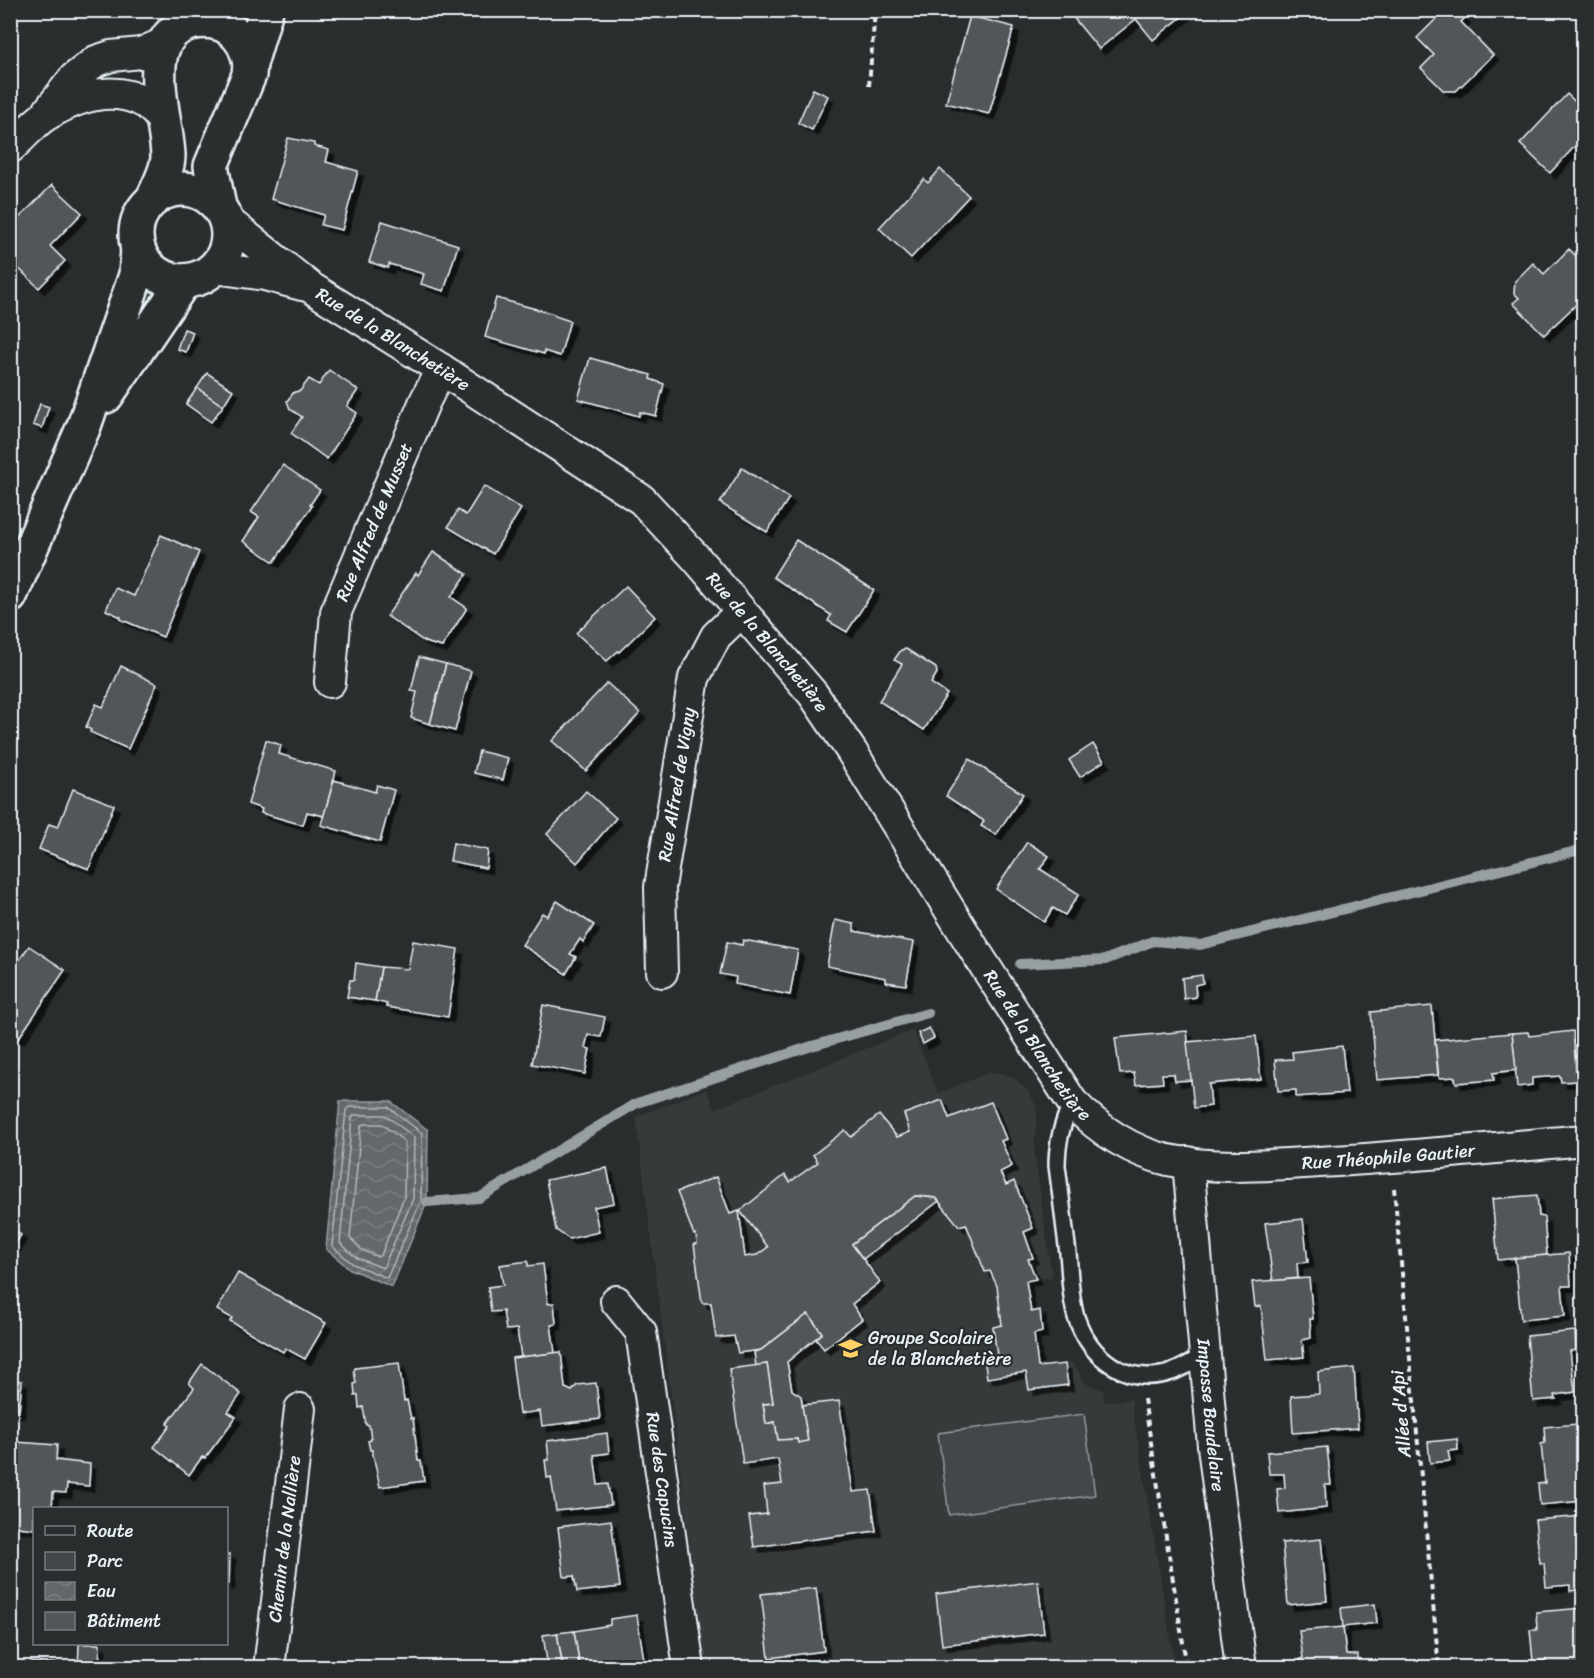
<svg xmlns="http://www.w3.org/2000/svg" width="1594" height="1678" viewBox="0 0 1594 1678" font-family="Sriracha,sans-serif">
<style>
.built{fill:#363a3b}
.green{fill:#424648;stroke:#959ca0;stroke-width:1.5}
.water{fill:url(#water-waves);stroke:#989fa3;stroke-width:1.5}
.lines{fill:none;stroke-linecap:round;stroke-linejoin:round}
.shore{stroke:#b3bac0;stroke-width:1.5}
.stream{stroke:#989fa3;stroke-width:10}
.building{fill:#535759;stroke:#e8f1f8;stroke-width:1.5;filter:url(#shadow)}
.service-casing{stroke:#e8f1f8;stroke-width:20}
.minor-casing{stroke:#e8f1f8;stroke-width:34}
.tertiary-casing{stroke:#e8f1f8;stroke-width:38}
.path{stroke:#e8f1f8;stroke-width:4;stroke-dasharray:6 4.5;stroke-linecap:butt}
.service{stroke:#2a2d2e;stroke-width:15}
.minor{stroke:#2a2d2e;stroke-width:30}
.tertiary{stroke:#2a2d2e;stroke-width:33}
.labels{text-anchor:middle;stroke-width:4.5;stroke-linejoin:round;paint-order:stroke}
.street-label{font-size:18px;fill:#e8f1f8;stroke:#2a2d2e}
.poi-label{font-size:18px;fill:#e8f1f8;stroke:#2a2d2e;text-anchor:start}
</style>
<defs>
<pattern id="water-waves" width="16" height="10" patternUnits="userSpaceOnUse" patternTransform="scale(1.5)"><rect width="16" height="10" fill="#63686b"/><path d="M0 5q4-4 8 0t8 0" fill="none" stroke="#797e81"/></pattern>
<filter id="shadow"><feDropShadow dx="5.5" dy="5.5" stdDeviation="0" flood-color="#0009"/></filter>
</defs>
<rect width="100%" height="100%" fill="#2a2d2e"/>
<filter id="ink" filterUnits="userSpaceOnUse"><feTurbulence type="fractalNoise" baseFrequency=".0167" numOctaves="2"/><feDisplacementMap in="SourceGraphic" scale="12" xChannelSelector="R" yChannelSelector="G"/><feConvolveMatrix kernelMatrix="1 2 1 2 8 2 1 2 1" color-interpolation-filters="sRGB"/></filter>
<g filter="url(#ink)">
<!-- built -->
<polygon class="built" points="913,1030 938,1093 991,1072 1005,1074 1014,1078 1028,1091 1036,1106 1037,1114 1034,1150 1052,1277 1026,1281 1031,1312 1040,1310 1042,1332 1034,1334 1038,1367 1073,1363 1086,1384 1103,1390 1104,1402 1131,1399 1175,1667 705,1667 636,1117 706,1089 715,1109"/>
<!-- green -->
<polygon class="green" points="1084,1414 1095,1495 949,1515 938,1433"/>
<!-- water -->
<polygon class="water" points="340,1101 390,1101 428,1130 427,1202 392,1287 350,1269 326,1249"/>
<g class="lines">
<!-- shore -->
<g class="shore">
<polygon points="349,1107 388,1107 422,1133 421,1201 387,1278 353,1264 332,1246 346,1110"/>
<polygon points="355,1115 385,1115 414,1137 413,1199 383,1268 357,1258 340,1243 352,1117"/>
<polygon points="363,1124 382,1124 405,1142 404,1197 381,1255 378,1257 362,1250 350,1238 361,1126"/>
</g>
<!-- stream -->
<g class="stream">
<polyline points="1020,964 1105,960 1153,941 1200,945 1584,849"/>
<polyline points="427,1202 479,1198 637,1103 812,1046 928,1013"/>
</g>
</g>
<!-- building -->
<g class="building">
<polygon points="1078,10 1182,10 1185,14 1153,40 1136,19 1099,49 1072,16"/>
<polygon points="1445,10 1457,10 1465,18 1461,22 1493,55 1456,91 1444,91 1421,68 1434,55 1417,38"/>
<polygon points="970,16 1014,27 989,114 946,103"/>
<polygon points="813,89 828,96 812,130 798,123"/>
<polygon points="1567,94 1584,110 1584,154 1575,146 1550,173 1520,144"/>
<polygon points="288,138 314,143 314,146 329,150 326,162 358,171 342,230 321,225 324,215 271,199"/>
<polygon points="940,169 969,196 911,258 879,228 924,179 928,183"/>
<polygon points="52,185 82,213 50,246 65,261 39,288 10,260 10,227"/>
<polygon points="382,221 458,245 444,291 421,284 424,274 389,264 388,268 369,262"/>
<polygon points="1569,249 1584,264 1584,297 1544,335 1513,303 1519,298 1514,293 1515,281 1533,263 1544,274"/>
<polygon points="496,298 554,314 555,316 570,321 560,356 544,351 544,354 485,337"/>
<polygon points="184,329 193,332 186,352 177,349"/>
<polygon points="590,358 651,375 650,379 664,384 656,416 640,412 639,416 578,399"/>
<polygon points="329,370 358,390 347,406 357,413 327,459 291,433 302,417 290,409 287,401 294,392 300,391 309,379 319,385"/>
<polygon points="207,373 233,390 223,406 197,388"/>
<polygon points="197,388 223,406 211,422 186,404"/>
<polygon points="40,404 49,407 42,428 33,425"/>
<polygon points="283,465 320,490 310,505 312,506 274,562 243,541 259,517 251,512"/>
<polygon points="742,468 789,498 767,532 720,503"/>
<polygon points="484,486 521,509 493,554 448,527 458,510 466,515"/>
<polygon points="161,535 199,552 163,637 120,619 121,617 106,610 115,588 134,596"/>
<polygon points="796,540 874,590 847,632 828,621 831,615 773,577"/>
<polygon points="433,552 467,574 451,597 467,608 442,647 425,642 387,616 416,573 418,575"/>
<polygon points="626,586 655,617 619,652 618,651 607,661 576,633"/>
<polygon points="906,649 936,668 937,673 931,683 947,694 924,730 879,701 902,664 894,660 901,650"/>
<polygon points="419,657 446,664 430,724 411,718 417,692 411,691"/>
<polygon points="446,664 471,671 455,731 430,724"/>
<polygon points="121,666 157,684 128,749 90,732 91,730 86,727 96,704 103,707"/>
<polygon points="607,683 640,713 586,771 552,741"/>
<polygon points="266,740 281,745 279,754 336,771 324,816 307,812 303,825 261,813 262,809 248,804"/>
<polygon points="1093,744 1104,761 1080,777 1069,760"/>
<polygon points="479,751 508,758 503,780 474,773"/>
<polygon points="969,759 1023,794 996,835 981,826 984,821 946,796"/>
<polygon points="334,780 375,792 377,785 394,790 380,842 321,825"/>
<polygon points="73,789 114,805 89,869 39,849 49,824 58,827"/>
<polygon points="586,791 616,818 577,863 547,834"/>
<polygon points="1027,842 1049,856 1040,869 1079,894 1065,915 1053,908 1044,922 996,889"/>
<polygon points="453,843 488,850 486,868 450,861"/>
<polygon points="557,901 594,925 583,942 580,939 570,954 576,957 566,974 522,945 542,913 547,916"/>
<polygon points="835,920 854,924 854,931 914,942 906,985 886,982 886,978 827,966"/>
<polygon points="743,940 798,950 790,995 735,984 736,977 720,974 727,942 742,945"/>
<polygon points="413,941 458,949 448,1017 386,1007 387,1004 375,1001 381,967 408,969"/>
<polygon points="29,946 65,970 18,1039 10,1034 10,973"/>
<polygon points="356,963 381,967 375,1001 347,997 350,980 354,980"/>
<polygon points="1202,975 1203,983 1195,985 1196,997 1184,999 1182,978"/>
<polygon points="543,1005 605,1017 601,1037 588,1035 585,1048 590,1049 585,1074 532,1064"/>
<polygon points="1432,1006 1438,1075 1377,1080 1371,1012"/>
<polygon points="929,1028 934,1038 923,1044 918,1033"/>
<polygon points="1187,1031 1192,1080 1175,1081 1174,1074 1162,1074 1163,1083 1136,1085 1134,1073 1120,1074 1115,1038"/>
<polygon points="1573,1031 1577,1081 1561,1082 1560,1076 1532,1078 1532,1085 1517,1087 1512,1033 1528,1032 1529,1036"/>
<polygon points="1512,1033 1516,1070 1493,1073 1494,1080 1456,1083 1455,1077 1439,1078 1435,1040"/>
<polygon points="1256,1036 1261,1079 1209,1084 1211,1106 1194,1108 1187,1042"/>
<polygon points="1342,1046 1347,1093 1296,1097 1296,1090 1278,1091 1275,1060 1293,1059 1292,1052"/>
<polygon points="942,1100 949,1118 991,1102 1006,1139 1001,1141 1012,1166 1000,1172 1006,1185 1014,1181 1033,1228 1024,1232 1033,1258 1028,1259 1036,1279 1026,1281 1031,1312 1040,1310 1042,1332 1034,1334 1038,1367 1065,1364 1068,1385 1029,1390 1026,1372 987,1378 984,1357 997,1355 993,1327 1002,1325 997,1286 990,1271 985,1272 966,1224 959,1226 936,1198 915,1196 852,1244 880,1282 852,1304 862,1319 824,1349 816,1339 822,1333 808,1314 761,1350 738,1353 734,1336 716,1338 711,1303 702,1303 694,1244 697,1244 696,1234 694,1235 677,1192 716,1177 730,1214 739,1211 745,1257 757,1255 768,1247 740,1211 785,1175 790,1182 818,1162 813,1155 845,1130 851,1137 879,1115 897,1137 910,1132 904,1114"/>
<polygon points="607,1168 614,1203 594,1207 599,1232 569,1239 556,1230 546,1180"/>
<polygon points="1537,1195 1539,1216 1544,1217 1547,1255 1498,1260 1492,1199"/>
<polygon points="915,1196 936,1198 939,1201 863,1259 852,1244"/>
<polygon points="1303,1219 1308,1262 1297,1263 1298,1278 1273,1281 1265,1223"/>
<polygon points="10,1227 21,1235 11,1251 10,1250"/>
<polygon points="1569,1253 1571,1286 1562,1286 1565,1316 1521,1320 1515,1258"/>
<polygon points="528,1261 528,1266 543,1264 548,1304 554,1303 556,1324 551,1325 555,1353 521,1357 517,1329 506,1330 503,1311 491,1312 488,1287 503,1285 500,1265"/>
<polygon points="238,1273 326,1323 305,1359 285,1348 283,1352 230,1321 232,1318 217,1310"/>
<polygon points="1309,1278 1313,1319 1310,1319 1311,1338 1302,1340 1304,1357 1267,1360 1261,1306 1255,1307 1252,1282"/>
<polygon points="808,1314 822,1333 787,1362 792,1390 801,1396 808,1441 798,1443 797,1439 778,1440 775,1422 766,1424 763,1404 773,1403 767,1364 756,1366 754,1352 761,1350"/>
<polygon points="1575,1331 1576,1350 1570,1351 1575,1392 1555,1395 1556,1399 1533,1401 1527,1336"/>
<polygon points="561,1352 565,1388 572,1391 577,1385 596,1383 600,1419 542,1426 540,1411 519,1414 512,1358"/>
<polygon points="399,1363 404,1401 407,1400 411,1419 413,1418 418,1461 421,1461 424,1481 380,1487 372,1450 370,1450 368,1441 371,1440 369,1425 366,1425 363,1407 359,1408 358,1395 355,1396 354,1384 356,1383 354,1371 355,1368"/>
<polygon points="202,1364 241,1394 228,1412 236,1417 205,1458 202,1457 189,1475 154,1447 170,1426 167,1424 194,1388 189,1383"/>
<polygon points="767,1364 773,1403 763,1404 766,1424 775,1422 778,1440 797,1439 798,1443 808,1441 802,1405 839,1401 853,1492 870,1490 876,1531 754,1547 749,1516 767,1514 764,1486 782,1484 778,1459 743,1464 729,1369"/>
<polygon points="1354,1368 1358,1428 1293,1433 1291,1396 1319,1394 1318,1372"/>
<polygon points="10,1379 22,1381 19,1412 10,1412"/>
<polygon points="1578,1424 1579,1440 1584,1439 1584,1501 1540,1505 1538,1484 1545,1483 1541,1444 1545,1443 1544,1427"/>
<polygon points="607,1433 609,1453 594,1455 598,1485 608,1484 611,1505 556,1511 551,1477 547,1478 545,1460 549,1460 547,1441"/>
<polygon points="1457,1439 1458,1450 1448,1451 1450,1461 1430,1463 1428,1442"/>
<polygon points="16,1442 57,1445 56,1460 90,1464 89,1486 67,1484 66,1493 53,1492 52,1508 34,1508 34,1529 10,1526"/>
<polygon points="1327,1447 1331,1485 1325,1485 1326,1508 1279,1513 1277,1489 1285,1488 1284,1474 1269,1474 1267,1452"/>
<polygon points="1584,1516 1584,1589 1570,1591 1570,1585 1546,1587 1544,1563 1540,1563 1535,1520"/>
<polygon points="611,1520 620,1587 577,1592 574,1576 564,1577 558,1527"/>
<polygon points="1321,1539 1327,1601 1288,1605 1282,1543"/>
<polygon points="226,1554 230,1554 229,1584 226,1584"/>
<polygon points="1038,1581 1044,1633 942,1645 936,1594"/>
<polygon points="816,1588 824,1651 769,1658 761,1594"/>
<polygon points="1375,1604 1377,1623 1343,1627 1341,1608"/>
<polygon points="1584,1608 1584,1668 1547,1668 1546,1660 1533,1661 1530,1630 1537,1630 1536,1612"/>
<polygon points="637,1615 645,1667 580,1668 574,1631 610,1625 610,1619"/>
<polygon points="1343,1627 1346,1655 1358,1655 1358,1668 1301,1668 1300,1659 1303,1658 1299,1631"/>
<polygon points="574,1631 580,1668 563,1668 557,1633"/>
<polygon points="557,1633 563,1668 548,1668 543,1635"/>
<polygon points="79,1644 100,1644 99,1668 78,1668"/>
<polygon points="31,1662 72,1664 74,1668 25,1668"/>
</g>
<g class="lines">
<defs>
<path id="service" d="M1072,1102c-10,22 -15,40 -15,64 4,29 7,58 11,87 2,20 2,44 8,64 14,41 51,70 96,55 11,-4 22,-11 33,-17"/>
<g id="minor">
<polyline points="49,110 74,78 96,61 111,56 141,53 164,43"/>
<path d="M10,148c12,-10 23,-24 35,-32 31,-19 69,-33 102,-12 6,5 11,11 17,17"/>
<path id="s1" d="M225,219l85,68 131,82 201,131 53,57 118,137 39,58 122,197 98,153c27,28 58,49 96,58 49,10 102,5 151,2 88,-5 176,-14 265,-22"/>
<polyline points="214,268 265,275 302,285"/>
<path id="s2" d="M330,682l6,-70 89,-211 16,-32"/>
<path id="s3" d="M662,972l-2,-85 34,-209 22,-42 25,-24"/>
<path id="s4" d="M1188,1162l25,284 28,222"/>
<path id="s5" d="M616,1301l25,31 48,336"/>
<path id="s6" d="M269,1668l31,-259"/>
</g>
<g id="tertiary">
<circle cx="182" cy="235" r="46"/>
<path d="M153,199c5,-12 15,-29 15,-43 -1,-39 -31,-118 22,-133 14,-3 29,-2 40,6 12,9 18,21 20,35"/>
<polyline points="219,207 211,166 249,75 250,64 266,10"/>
<polyline points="106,396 184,281"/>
<polyline points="10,596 84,426 136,275 138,249"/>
</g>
</defs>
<!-- service casing -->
<use href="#service" class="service-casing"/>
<!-- minor casing -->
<use href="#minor" class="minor-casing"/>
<!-- tertiary casing -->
<use href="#tertiary" class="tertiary-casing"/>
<!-- path -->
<g class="path">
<polyline points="869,86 875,10"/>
<polyline points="1394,1188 1439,1668"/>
<polyline points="1144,1399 1187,1668"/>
</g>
<!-- service -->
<use href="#service" class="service"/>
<!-- minor -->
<use href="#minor" class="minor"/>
<!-- tertiary -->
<use href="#tertiary" class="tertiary"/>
</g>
</g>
<!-- icons -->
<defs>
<symbol id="school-bare" viewBox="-9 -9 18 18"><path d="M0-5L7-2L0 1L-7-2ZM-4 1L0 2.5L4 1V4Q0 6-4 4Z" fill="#ffd166" stroke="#2a2d2e" stroke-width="2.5" paint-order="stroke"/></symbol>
</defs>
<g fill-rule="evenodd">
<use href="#school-bare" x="834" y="1332" width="33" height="33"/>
</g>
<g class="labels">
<!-- street labels -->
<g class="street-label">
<text dy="6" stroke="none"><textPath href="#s1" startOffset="207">Rue de la Blanchetière</textPath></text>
<text dy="6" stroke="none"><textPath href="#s2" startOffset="168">Rue Alfred de Musset</textPath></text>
<text dy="6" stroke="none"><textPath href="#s1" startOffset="693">Rue de la Blanchetière</textPath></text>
<text dy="6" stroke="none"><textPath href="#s3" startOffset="189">Rue Alfred de Vigny</textPath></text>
<text dy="6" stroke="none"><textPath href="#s1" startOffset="1179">Rue de la Blanchetière</textPath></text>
<text dy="6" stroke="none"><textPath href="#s1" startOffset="1580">Rue Théophile Gautier</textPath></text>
<text transform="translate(1401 1414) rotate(-95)" y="6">Allée d'Api</text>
<text dy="6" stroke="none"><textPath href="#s4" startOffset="254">Impasse Baudelaire</textPath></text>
<text dy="6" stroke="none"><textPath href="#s5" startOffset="189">Rue des Capucins</textPath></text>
<text dy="6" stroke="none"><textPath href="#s6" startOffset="130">Chemin de la Nallière</textPath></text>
</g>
<!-- poi labels -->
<g class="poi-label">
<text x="868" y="1344">Groupe Scolaire<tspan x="868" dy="21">de la Blanchetière</tspan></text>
</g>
</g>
<!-- margin -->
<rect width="1594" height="1678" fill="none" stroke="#2a2d2e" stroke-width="36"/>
<rect x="18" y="18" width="1558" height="1642" fill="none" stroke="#e8f1f8" stroke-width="2" filter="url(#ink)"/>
<!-- legend -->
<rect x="33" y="1507" width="195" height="138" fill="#2a2d2e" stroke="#767b7f" stroke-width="1.5"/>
<rect x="45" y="1526" width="30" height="9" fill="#2a2d2e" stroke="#767b7f" stroke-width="1.5"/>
<text x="87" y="1537" font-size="18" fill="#e8f1f8">Route</text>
<rect x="45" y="1552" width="30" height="18" fill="#424648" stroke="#767b7f" stroke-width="1.5"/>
<text x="87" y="1567" font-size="18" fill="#e8f1f8">Parc</text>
<rect x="45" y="1582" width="30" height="18" fill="url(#water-waves)" stroke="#767b7f" stroke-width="1.5"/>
<text x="87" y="1597" font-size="18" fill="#e8f1f8">Eau</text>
<rect x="45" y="1612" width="30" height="18" fill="#535759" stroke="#767b7f" stroke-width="1.5"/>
<text x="87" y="1627" font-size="18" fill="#e8f1f8">Bâtiment</text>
</svg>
